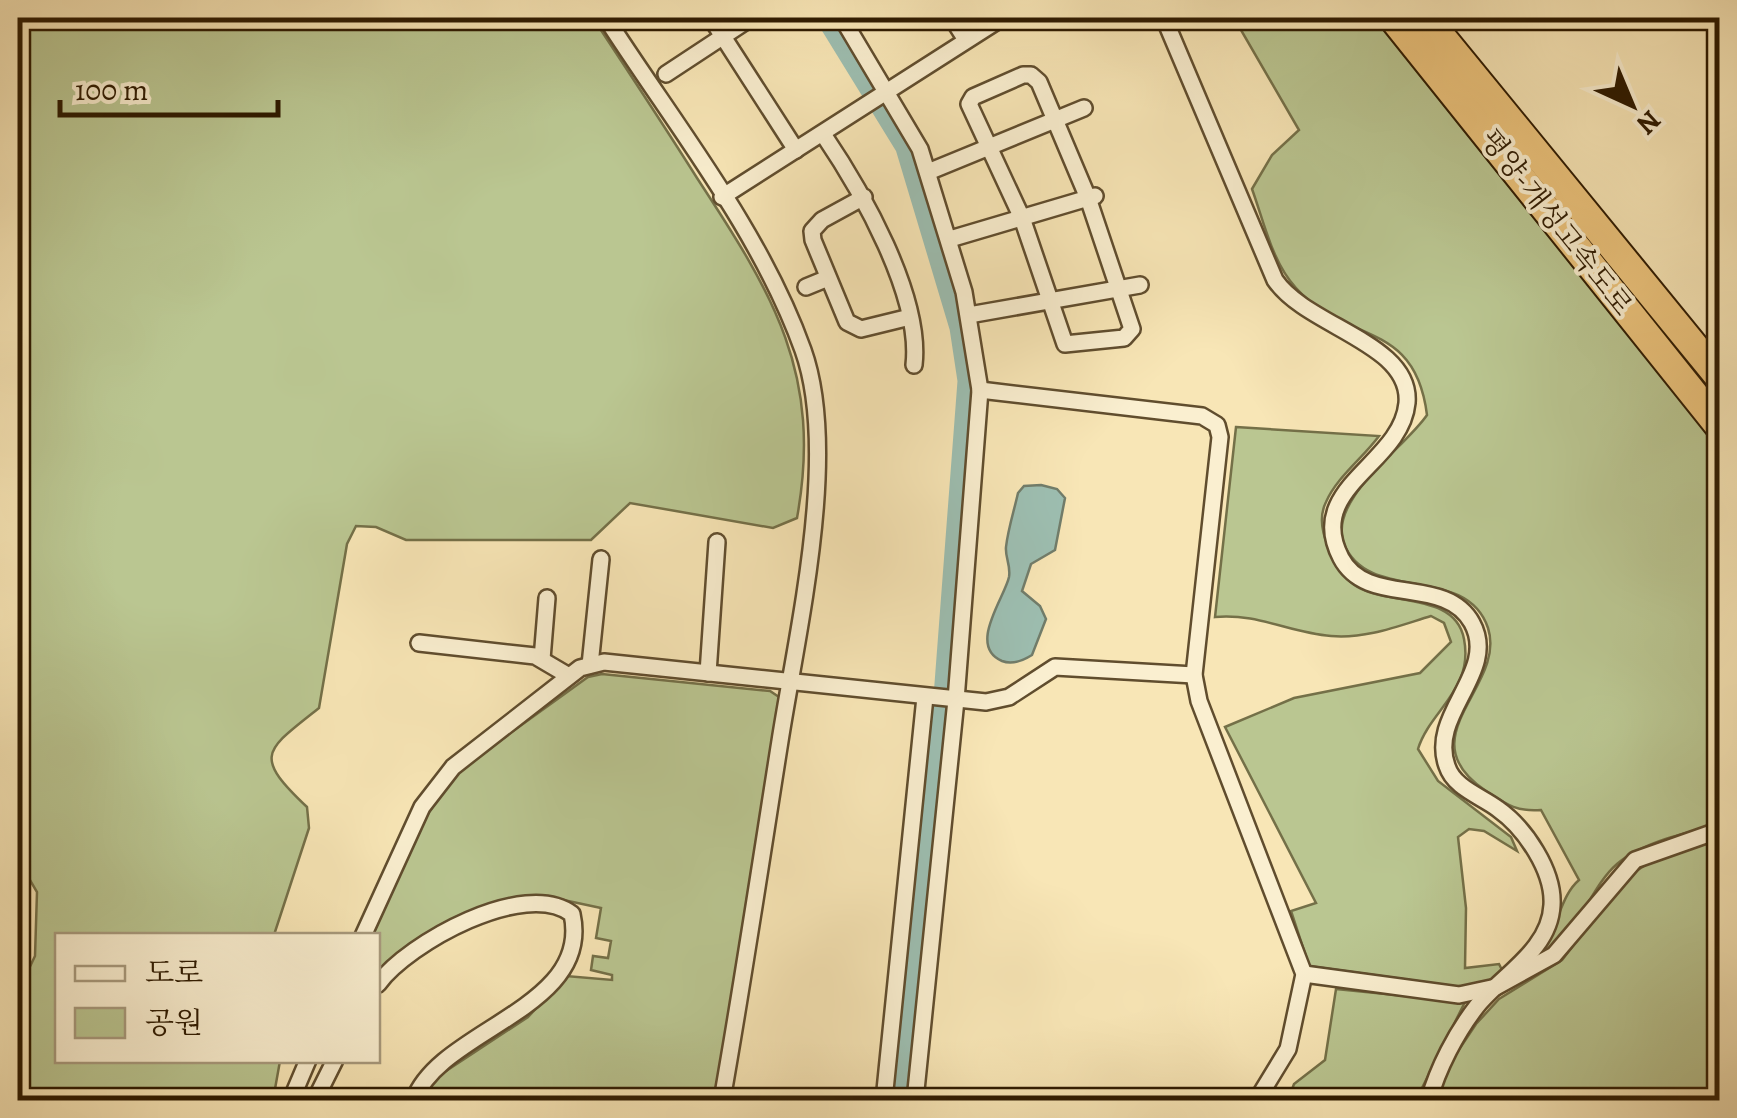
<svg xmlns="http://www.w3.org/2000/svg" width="1737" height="1118" viewBox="0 0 1737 1118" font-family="Alegreya,'Noto Serif KR',serif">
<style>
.green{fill:#bac691;stroke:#747048;stroke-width:2.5}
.water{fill:#9dbfb2;stroke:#717d6b;stroke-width:2.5}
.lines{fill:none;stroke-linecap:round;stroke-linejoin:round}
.canal{stroke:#9dbfb2;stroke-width:15}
.minor-casing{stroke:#604d2e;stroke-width:20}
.motorway-casing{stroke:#2e1a00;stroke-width:32}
.minor{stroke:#faefd0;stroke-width:15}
.motorway{stroke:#ecc37b;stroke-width:28}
.labels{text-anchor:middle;stroke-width:8;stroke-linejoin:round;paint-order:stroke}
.street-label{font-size:28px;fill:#2e1a00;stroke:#faefd0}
</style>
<rect width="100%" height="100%" fill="#f8e6b6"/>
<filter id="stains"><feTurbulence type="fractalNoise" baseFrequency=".002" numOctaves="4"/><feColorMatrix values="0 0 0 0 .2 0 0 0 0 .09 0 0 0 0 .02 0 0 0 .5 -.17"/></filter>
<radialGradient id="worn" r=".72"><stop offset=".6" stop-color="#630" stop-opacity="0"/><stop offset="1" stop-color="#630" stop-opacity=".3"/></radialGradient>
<!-- green -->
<g class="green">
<path d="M18,18h575c35,53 70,106 104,160 76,116 126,196 100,340l-24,10 -143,-25 -39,37h-185l-30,-13 -20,-1 -9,18 -28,164c-54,43 -67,47 -12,99l2,21 -35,107 -216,1v124l222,1 -7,39h-255v-108l17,-36 2,-64 -14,-24 -5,2z"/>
<path d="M1234,18h140l345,430v377c-31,7 -76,17 -102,39 -30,26 -40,80 -81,91 23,-25 23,-58 43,-75l-38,-70c-25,2 -35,-6 -55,-19 -81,-54 21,-104 2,-163 -22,-65 -120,-24 -144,-84 -17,-45 61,-96 83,-129 -12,-96 -80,-70 -131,-127 -24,-26 -32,-66 -44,-99l20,-34 27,-25z"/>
<path d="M1236,427l143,9c-16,22 -42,41 -53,66 -7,14 -4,30 2,44 6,15 12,28 25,38 30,23 102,6 111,55 10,51 -34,71 -46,110l20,32 73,56 6,14 -33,-20 -15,-2 -11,8 8,71 -1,60 34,-4 4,8c-14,14 -32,15 -50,14l-144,-20 -18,-55 25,-8 -91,-176 69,-29 126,-25 31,-31 -7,-19 -13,-7c-33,10 -65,23 -100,20 -41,-3 -73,-23 -116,-19z"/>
<polygon points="602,674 770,691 779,697 715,1100 422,1100 437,1077 528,1017 566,976 612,980 612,975 591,970 593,956 608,958 611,941 596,938 601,908 545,896 479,909 378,975 378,936 372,936 424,820 442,792 462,768 588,677"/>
<polygon points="1719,839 1719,1100 1437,1100 1448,1066 1476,1024 1499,999 1562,960 1624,879 1647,864"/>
<polygon points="1336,989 1465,1002 1416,1100 1288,1100 1294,1084 1325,1060"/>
</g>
<!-- water -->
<path class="water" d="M1041,485l16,4 8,9 -10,52 -24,14 -9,27 18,15 6,13 -14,36c-8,5 -20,10 -30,6 -35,-15 3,-64 7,-84 2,-12 -4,-19 -3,-30 2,-18 8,-36 12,-54l6,-7z"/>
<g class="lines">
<!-- canal -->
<polyline class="canal" points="823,18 903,148 957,328 965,381 940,710 898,1100"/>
<defs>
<g id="minor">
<path d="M606,18c68,106 154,212 197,332 37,103 -6,282 -23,391 -19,120 -37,240 -58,359"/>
<polyline points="711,18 796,150"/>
<polyline points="842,18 920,149 964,292 980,390 956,700 915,1100"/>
<polyline points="952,18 966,40"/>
<path d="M1164,18l111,262c32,47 137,63 132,123 -6,62 -103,84 -66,155 26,50 104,16 131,65 27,49 -44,91 -25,143 7,22 34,30 51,43 27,19 56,62 54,96 -2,45 -50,70 -75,101 -21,27 -39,62 -48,94"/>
<polyline points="666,74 751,18"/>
<polygon points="1023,75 1031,75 1039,82 1088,198 1132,329 1124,338 1065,344 1022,218 969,104 973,97"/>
<path d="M823,134c38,56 99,162 91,231"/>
<polyline points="928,172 1084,108"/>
<polyline points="722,197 1002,18"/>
<polyline points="864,197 822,220 812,231 813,240 847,322 861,329 910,317"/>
<polyline points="950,239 1095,196"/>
<polyline points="806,287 828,278"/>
<polyline points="969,315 1140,285"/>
<polyline points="980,390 1202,416 1217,425 1220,437 1194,675 1199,701 1304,974 1288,1049 1257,1100"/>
<polyline points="419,643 535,656 569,676"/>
<polyline points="542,659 547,598"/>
<polyline points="590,665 601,559"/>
<polyline points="708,673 717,542"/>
<polyline points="363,936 422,807 453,767 580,668 604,662 986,702 1009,697 1055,667 1194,675"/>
<polyline points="1304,974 1459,995 1496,987 1554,955 1635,860 1720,830"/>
<path d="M378,984c30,-41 147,-106 194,-70 21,95 -132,115 -158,186"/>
<polyline points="291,1100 308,1060"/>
<polyline points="315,1100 335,1060"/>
<polyline points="884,1100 925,697"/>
</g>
<g id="motorway">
<polyline points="1393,18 1720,427"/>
<polyline points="1426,18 1720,378"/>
</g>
</defs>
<!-- minor casing -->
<use href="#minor" class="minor-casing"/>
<!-- motorway casing -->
<use href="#motorway" class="motorway-casing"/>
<!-- minor -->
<use href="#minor" class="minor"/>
<!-- motorway -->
<use href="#motorway" class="motorway"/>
</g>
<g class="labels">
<!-- street labels -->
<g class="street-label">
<text transform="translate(1557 222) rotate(52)" y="10">평양-개성고속도로</text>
</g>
</g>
<!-- margin -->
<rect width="1737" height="1118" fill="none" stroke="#f8e6b6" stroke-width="60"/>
<rect x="20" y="20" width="1697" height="1078" fill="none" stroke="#2e1a00" stroke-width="5"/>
<rect x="30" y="30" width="1677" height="1058" fill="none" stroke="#2e1a00" stroke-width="2.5"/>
<!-- legend -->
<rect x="55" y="933" width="325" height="130" fill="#faefd0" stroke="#a89a7d" stroke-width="2.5"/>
<rect x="75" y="966" width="50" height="15" fill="#faefd0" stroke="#a89a7d" stroke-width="2.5"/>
<text x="145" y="983" font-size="30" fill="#2e1a00">도로</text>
<rect x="75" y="1008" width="50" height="30" fill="#bac691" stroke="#a89a7d" stroke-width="2.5"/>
<text x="145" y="1033" font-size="30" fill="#2e1a00">공원</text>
<!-- north arrow -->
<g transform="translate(1632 105) rotate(136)" stroke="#faefd0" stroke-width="8" paint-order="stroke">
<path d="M0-8L18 38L0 25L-18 38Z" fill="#2e1a00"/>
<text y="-15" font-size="28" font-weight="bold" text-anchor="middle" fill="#2e1a00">N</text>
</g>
<!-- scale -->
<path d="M60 100v15h218v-15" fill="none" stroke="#2e1a00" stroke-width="5"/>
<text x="75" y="100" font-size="30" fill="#2e1a00" stroke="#faefd0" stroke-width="8" paint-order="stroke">100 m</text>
<rect width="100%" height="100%" filter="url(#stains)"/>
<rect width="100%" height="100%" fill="url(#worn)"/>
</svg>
